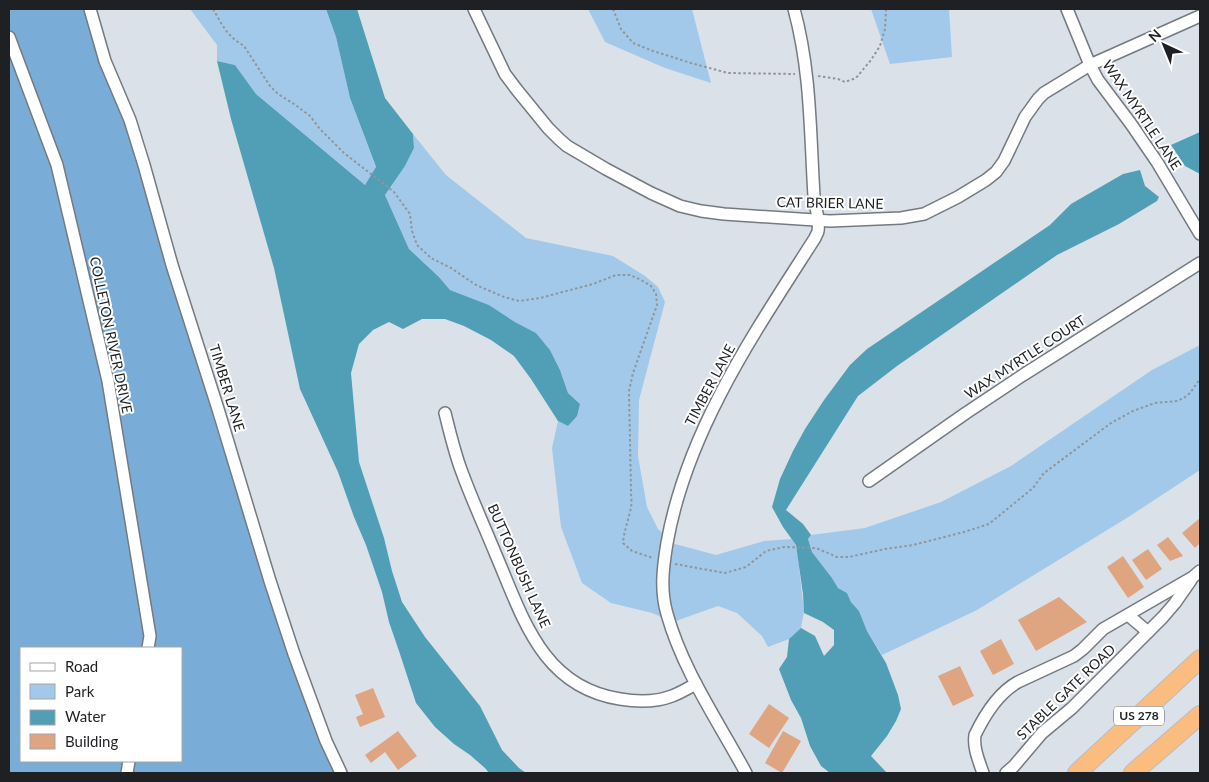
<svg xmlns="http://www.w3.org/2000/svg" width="1209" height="782" viewBox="0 0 1209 782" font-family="Lato,sans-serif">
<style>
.green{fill:#a3c9ea}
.forest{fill:#79add8;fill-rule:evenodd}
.water{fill:#519fb6}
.building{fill:#dea580}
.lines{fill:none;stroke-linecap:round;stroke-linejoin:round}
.minor-casing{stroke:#747a80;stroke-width:14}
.highway-casing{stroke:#bcbcbd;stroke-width:20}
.path{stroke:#90959a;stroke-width:2;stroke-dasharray:2.5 2.5;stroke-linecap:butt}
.minor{stroke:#fff;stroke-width:11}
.highway{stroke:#fabd7f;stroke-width:18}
.labels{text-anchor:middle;stroke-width:4;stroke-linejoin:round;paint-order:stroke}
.shield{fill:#fff;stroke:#626365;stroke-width:1}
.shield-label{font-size:12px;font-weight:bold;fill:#1e2023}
.street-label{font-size:14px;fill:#1e2023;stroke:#fff}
</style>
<rect width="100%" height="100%" fill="#dae1e8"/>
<!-- green -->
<g class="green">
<polygon points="190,9 326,9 336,37 350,98 376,168 365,185 256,94 235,65 217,61 217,45"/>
<polygon points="588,9 692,9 711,83 665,68 605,42"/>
<polygon points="871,9 949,9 952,57 890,64"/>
<polygon points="413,134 446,175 526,238 613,256 645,276 658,287 665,302 639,400 638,456 647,507 658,529 675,544 716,555 764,541 792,539 796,545 798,557 804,612 801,628 789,639 768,647 762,636 737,613 718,606 673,622 652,613 611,603 582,583 561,527 552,448 558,421 568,426 580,404 568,393 560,370 550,350 536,333 515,322 489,305 450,290 439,277 409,249 385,195 405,166 414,148"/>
<polygon points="1200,345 1200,470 1130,516 977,610 882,655 867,631 859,611 851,602 847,593 838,588 832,578 812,552 808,539 811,535 865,528 941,502 1011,466 1152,370"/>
</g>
<!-- forest -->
<path class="forest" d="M9,9h75l14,46 28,69 97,325 12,33 24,78 74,210 2,3h-326zM21,648h160v113h-160z"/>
<!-- water -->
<g class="water">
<polygon points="326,9 357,9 385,98 413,134 414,148 405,166 385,195 409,249 439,277 450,290 489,305 515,322 536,333 550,350 560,370 568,393 580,404 577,416 568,426 558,421 531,379 514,356 491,340 464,326 445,319 422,319 403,329 389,322 373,330 359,344 351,373 359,462 384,538 392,571 402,602 425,637 480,706 502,750 519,768 526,773 489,773 485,768 470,755 454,744 435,727 416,703 400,654 389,622 382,592 366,545 354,517 338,472 300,389 274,268 231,119 217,61 235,65 256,94 365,185 376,167 350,98 336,37"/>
<polygon points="1200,132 1200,174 1185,166 1171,145"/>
<polygon points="1140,170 1145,186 1159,197 1157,201 1119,224 1057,255 897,366 858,396 786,510 803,524 811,535 808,539 812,552 832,578 838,588 847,593 851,602 859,611 867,631 886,663 898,695 901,709 896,721 887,736 871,756 887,773 830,773 821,766 810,746 801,718 791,700 779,669 787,657 789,639 801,628 815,636 824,656 834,645 834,630 823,622 804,613 803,594 796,545 783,527 772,507 780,479 793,451 805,429 824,400 850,365 867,349 1050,225 1071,204 1123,174"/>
</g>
<!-- building -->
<g class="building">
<polygon points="1200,518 1200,543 1195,548 1182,533"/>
<polygon points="1168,537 1183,556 1170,561 1157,545"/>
<polygon points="1148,549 1162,569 1146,580 1132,560"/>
<polygon points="1123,556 1144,587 1128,598 1107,567"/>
<polygon points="1059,597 1087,622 1036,651 1018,620"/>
<polygon points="1001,639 1014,664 993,675 980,651"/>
<polygon points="960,666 974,696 953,706 938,676"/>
<polygon points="373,688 385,717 360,727 356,717 363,714 355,695"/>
<polygon points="769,704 789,718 769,748 749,734"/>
<polygon points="398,731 417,756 398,770 385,752 371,763 365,755"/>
<polygon points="783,731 801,741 782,773 765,763"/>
</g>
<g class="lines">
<defs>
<g id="minor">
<polyline points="90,9 105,61 130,120 144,165 172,265 218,409 270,581 294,654 326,741 341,773"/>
<polyline points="474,9 505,74 517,90 548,128 559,139 567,146 606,169 651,193 680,206 701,211 724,214 830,221 901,218 924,214 958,197 986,180 996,172 1004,161 1025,117 1038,99 1044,93 1090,65 1200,16"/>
<polyline points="1067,9 1090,65 1098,80 1131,124 1157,162 1200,234"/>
<polyline points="9,37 57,165 108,381 150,636 148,648"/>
<path d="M445,413c5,20 10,42 18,62 10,27 22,53 33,80 27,63 46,132 124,144 17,3 36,3 52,-3 8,-3 16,-8 24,-12"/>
<polyline points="869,481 966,413 1023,375 1200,263"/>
<polyline points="1128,615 1148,632"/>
<polyline points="127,773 129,761"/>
<path d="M746,773c-28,-52 -63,-102 -79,-159 -7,-24 -4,-47 0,-71 20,-113 88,-211 148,-305 1,-3 3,-5 3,-7 2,-10 -3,-25 -4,-35 -4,-64 -3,-125 -20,-187"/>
<path d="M983,773c-4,-12 -10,-25 -8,-38 10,-21 23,-42 43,-53l56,-26 9,-7 20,-20 90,-52 7,-6"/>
<polyline points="1006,773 1014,766 1042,733 1072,708 1163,617 1175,603 1191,580"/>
</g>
<g id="highway">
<polyline points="1077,773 1200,659"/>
<polyline points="1133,773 1200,715"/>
</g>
</defs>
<!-- minor casing -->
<use href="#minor" class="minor-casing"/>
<!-- highway casing -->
<use href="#highway" class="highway-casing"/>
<!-- path -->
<g class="path">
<path d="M213,9l8,14 6,9 8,8 9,6 26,40 8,8 16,10 16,12 10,13 24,24 50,39 16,22 2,17 5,14 14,13 20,10 25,17 28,12 15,4 21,-3 53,-14 23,-9h14l11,5 10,6 5,8 1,11 -24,68 -4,18 2,100c0,5 1,11 0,16 -2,12 -7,23 -8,36l9,8 21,7"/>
<polyline points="613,9 621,29 633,43 653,51 691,63 728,73 795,74"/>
<polyline points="818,76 838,79 845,82 856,78 871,60 880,46 885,29 886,9"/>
<polyline points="675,564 725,573 746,567 766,551 784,547 816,548 837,557 849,557 885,549 913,545 964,532 989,524 1033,488 1044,473 1111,423 1133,411 1155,403 1177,401 1184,398 1190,393 1200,379"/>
</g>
<!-- minor -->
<use href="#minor" class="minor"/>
<!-- highway -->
<use href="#highway" class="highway"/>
</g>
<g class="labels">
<!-- shield labels -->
<rect class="shield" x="1114" y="706.5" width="50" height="19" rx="4"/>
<g class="shield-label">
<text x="1139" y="720">US 278</text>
</g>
<!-- street labels -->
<g class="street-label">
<text transform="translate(1142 115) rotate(56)" y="5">WAX MYRTLE LANE</text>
<text transform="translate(830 203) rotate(1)" y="5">CAT BRIER LANE</text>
<text transform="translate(111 335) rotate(78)" y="5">COLLETON RIVER DRIVE</text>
<text transform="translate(1025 357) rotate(-33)" y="5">WAX MYRTLE COURT</text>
<text transform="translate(710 385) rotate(-62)" y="5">TIMBER LANE</text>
<text transform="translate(227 388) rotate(73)" y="5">TIMBER LANE</text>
<text transform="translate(519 566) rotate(66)" y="5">BUTTONBUSH LANE</text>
<text transform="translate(1066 692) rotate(-44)" y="5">STABLE GATE ROAD</text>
</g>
</g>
<!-- border -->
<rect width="1209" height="782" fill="none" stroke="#1e2023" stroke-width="20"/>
<!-- legend -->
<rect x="20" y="647" width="162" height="115" fill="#ffffff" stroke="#a5a6a7"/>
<rect x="30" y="663" width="25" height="8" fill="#ffffff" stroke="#a5a6a7"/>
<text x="65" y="672" font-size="15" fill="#1e2023">Road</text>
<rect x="30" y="684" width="25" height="15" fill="#a3c9ea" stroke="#a5a6a7"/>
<text x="65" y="697" font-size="15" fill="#1e2023">Park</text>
<rect x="30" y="710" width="25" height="15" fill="#519fb6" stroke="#a5a6a7"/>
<text x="65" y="722" font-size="15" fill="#1e2023">Water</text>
<rect x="30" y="734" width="25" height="15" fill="#dea580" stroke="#a5a6a7"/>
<text x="65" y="747" font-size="15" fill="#1e2023">Building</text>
<!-- north arrow -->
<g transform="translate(1164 45) rotate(316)" stroke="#ffffff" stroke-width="4" paint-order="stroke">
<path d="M0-4L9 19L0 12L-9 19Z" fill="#1e2023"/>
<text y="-8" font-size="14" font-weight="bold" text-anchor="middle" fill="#1e2023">N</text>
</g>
</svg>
